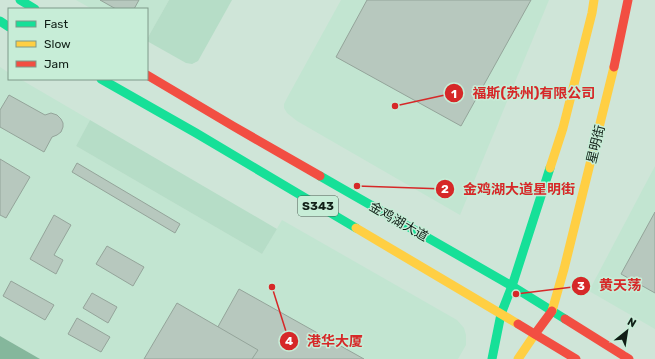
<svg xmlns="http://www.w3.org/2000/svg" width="655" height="359" viewBox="0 0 655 359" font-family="Rubik,'Noto Sans SC',sans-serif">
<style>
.built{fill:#c2e5d1}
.green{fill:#b6ddc7}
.water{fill:#85b79c}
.building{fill:#b7c8be;stroke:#94a49a}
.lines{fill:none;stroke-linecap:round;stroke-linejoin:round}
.fast{stroke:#16e098;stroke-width:9}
.slow{stroke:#ffcf43;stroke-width:9}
.jam{stroke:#f24e42;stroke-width:9}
.labels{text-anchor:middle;stroke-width:3;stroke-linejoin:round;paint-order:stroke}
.shield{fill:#c7edd7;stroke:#475c50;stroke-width:1}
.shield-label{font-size:12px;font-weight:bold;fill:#101e16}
.street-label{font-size:13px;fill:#101e16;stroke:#c7edd7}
.leader{fill:none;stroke:#d62828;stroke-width:1.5}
.callout-dot{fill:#d62828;stroke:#c7edd7;stroke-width:1.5}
.mark-label{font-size:12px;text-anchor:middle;font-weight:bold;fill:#fff}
.callout-label{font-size:14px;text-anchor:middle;font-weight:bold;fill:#d62828;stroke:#c7edd7;stroke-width:3;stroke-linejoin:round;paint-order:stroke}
</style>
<rect width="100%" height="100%" fill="#cfe5d8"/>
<!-- built -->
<g class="built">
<polygon points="76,0 169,0 147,39 147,9 92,9"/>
<polygon points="341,0 549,0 460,215 297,121 287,113 284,108 284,104 287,98"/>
<polygon points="0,67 9,73 9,79 20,79 90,120 76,146 262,254 282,220 457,320 464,328 466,335 466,345 458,359 40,359 0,336"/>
<polygon points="655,166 655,329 589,291"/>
</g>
<!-- green -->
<g class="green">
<polygon points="169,0 232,0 198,61 192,64 186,63 147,41 147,39"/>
<polygon points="90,120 277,229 262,254 76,146"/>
</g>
<!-- water -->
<polygon class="water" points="0,336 40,359 0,359"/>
<!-- building -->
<g class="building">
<polygon points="100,0 139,0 134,9 116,9"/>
<polygon points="367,0 531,0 461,126 336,57"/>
<polygon points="9,95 45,115 51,113 57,115 61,119 63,123 63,127 61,132 57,135 52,137 44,152 0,127 0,110"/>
<polygon points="0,159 30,177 6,218 0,215"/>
<polygon points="77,163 180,224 175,233 72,172"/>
<polygon points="655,212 655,293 621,274"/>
<polygon points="54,215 71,225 54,255 63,260 56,274 30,259"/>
<polygon points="107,246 144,267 133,286 96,264"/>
<polygon points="11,281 54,305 45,320 3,296"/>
<polygon points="239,289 364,359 200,359"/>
<polygon points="92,293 117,307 108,323 83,308"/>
<polygon points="177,303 258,350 252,359 144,359"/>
<polygon points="77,318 110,337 101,352 68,334"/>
</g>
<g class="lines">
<!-- fast -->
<g class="fast">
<polyline points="20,0 35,9"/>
<polyline points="0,21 9,27"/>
<polyline points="101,79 196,133 356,228"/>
<polyline points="320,176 512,286 565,319"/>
<polyline points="492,359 501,314 512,286 550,168"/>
</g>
<!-- slow -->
<g class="slow">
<polyline points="550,168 563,128 592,13 594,0"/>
<polyline points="356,228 518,324"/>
<polyline points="552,311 564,269 614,67"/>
<polyline points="518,359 535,334"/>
</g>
<!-- jam -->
<g class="jam">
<polyline points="614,67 628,0"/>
<polyline points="147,75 233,126 320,176"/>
<polyline points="565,319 629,359"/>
<polyline points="518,324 576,359"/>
<polyline points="535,334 552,311"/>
</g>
</g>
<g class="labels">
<!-- shield labels -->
<rect class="shield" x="298" y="196" width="40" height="20" rx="3"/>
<g class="shield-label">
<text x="318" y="210">S343</text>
</g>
<!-- street labels -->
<g class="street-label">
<text transform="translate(595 144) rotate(-76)" y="5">星明街</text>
<text transform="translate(399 221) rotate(30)" y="5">金鸡湖大道</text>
</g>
</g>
<!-- callouts -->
<path class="leader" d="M395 106L454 93M357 186L445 189M516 294L581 286M272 287L289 341"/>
<g class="callout-dot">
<circle cx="395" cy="106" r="4"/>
<circle cx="357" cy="186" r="4"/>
<circle cx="516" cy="294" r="4"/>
<circle cx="272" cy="287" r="4"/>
<circle cx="454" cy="93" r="10"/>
<circle cx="445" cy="189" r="10"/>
<circle cx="581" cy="286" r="10"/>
<circle cx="289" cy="341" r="10"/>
</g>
<g class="mark-label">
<text x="454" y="98">1</text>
<text x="445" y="193">2</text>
<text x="581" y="290">3</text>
<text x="289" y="345">4</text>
</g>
<g class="callout-label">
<text x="534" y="98">福斯(苏州)有限公司</text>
<text x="519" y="194">金鸡湖大道星明街</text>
<text x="620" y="290">黄天荡</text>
<text x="335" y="346">港华大厦</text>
</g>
<!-- legend -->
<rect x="8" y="8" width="140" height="72" fill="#c7edd7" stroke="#7e9a8a"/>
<rect x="16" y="21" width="20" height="6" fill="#16e098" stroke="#7e9a8a"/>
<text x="44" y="28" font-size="12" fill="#101e16">Fast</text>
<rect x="16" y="41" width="20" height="6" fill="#ffcf43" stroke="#7e9a8a"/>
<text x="44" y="48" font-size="12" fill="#101e16">Slow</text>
<rect x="16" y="61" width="20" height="6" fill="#f24e42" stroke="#7e9a8a"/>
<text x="44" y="68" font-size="12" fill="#101e16">Jam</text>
<!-- north arrow -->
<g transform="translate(627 331) rotate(30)" stroke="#c7edd7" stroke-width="3" paint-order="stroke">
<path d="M0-3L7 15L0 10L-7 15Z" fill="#101e16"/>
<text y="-6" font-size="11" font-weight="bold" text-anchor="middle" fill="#101e16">N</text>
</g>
</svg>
